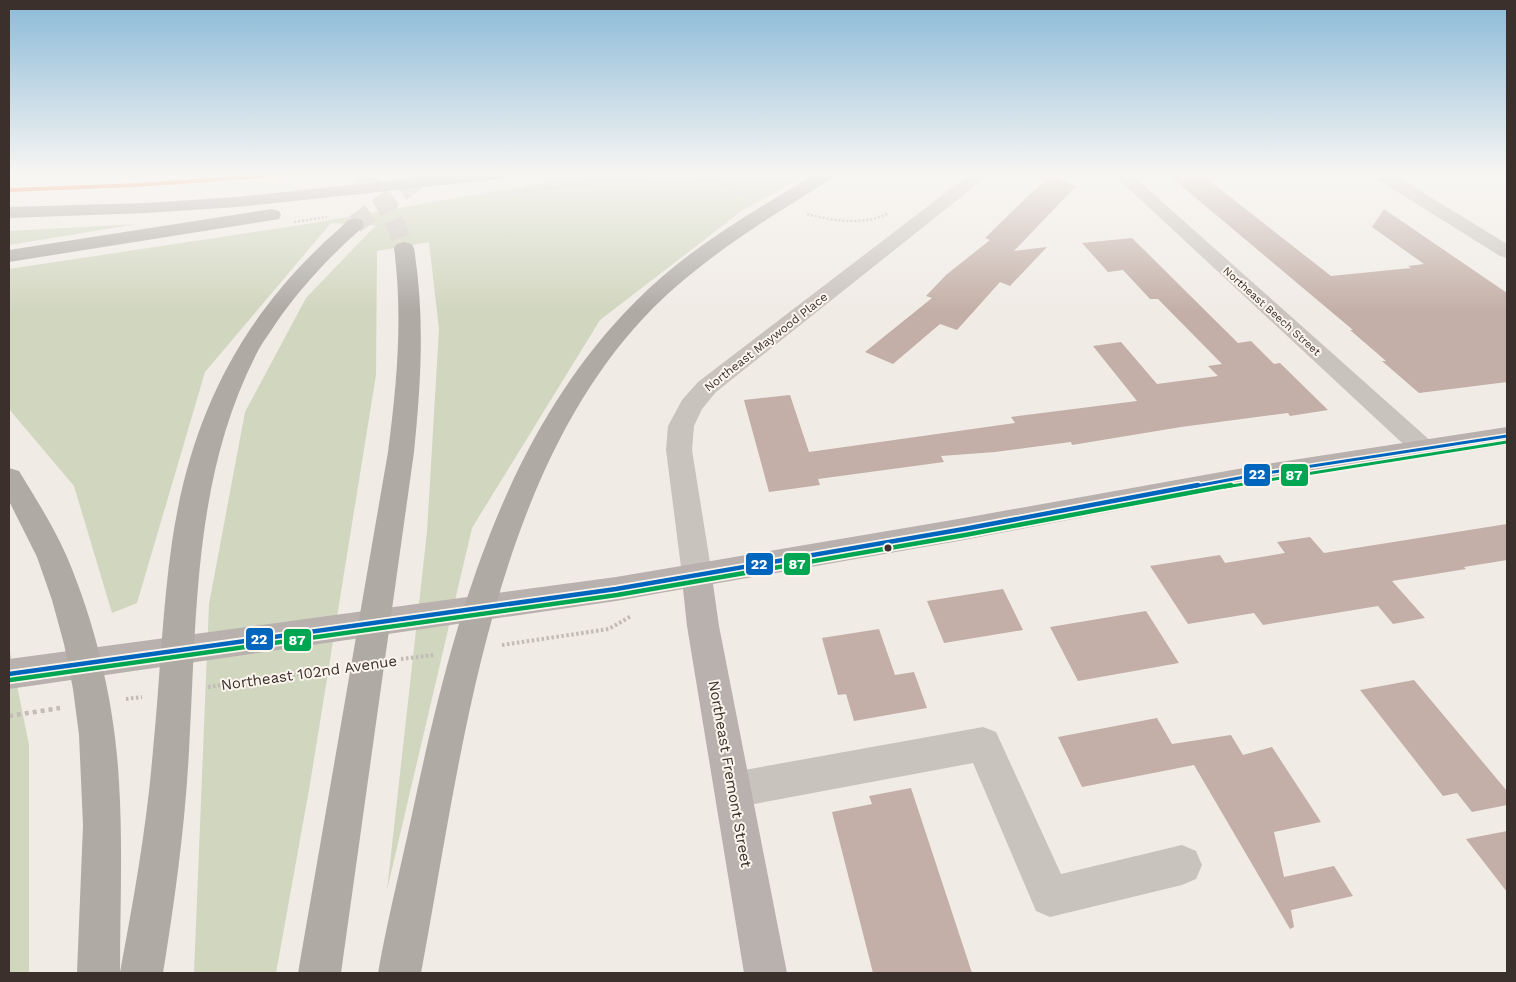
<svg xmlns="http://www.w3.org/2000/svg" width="1516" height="982" viewBox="0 0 1516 982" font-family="'Work Sans',sans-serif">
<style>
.green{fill:#d1d6bf}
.building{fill:#c3afa7}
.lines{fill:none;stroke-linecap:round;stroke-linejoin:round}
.highway-tunnel{stroke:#ccc6c0;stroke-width:19;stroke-dasharray:19 9;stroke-linecap:butt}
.path-far2{stroke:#c2bbb6;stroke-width:2.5;stroke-dasharray:2 2;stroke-linecap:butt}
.path-far1{stroke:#c2bbb6;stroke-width:4;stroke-dasharray:2.5 2.5;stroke-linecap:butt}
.path{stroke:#c2bbb6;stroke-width:4.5;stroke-dasharray:4 4;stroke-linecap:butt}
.minor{fill:#c9c3be;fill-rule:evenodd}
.major{fill:#b8b1ad;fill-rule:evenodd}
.highway{fill:#afaaa4;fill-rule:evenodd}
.bus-1-far1-casing{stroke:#fbf5ee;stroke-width:6}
.bus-1-casing{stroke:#fbf5ee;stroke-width:8}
.bus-2-far1-casing{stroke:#fbf5ee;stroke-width:6}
.bus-2-casing{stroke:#fbf5ee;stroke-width:8}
.bus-1-far1{stroke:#0065bd;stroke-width:3}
.bus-1{stroke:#0065bd;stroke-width:4.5}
.bus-2-far1{stroke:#00a651;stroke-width:3}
.bus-2{stroke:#00a651;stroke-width:4.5}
.rail-1-casing{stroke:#fbf5ee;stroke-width:6}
.rail-1{stroke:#f26522;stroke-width:4}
.bus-dot{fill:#3b302b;stroke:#fbf5ee;stroke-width:2}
.labels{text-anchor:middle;stroke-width:4;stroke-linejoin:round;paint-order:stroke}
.far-street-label{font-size:11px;fill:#3b302b;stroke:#fbf5ee}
.street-label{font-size:12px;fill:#3b302b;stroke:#fbf5ee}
.near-street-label{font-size:15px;fill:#3b302b;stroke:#fbf5ee}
.line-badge{stroke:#fbf5ee;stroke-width:2}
.badge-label{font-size:14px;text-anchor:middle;font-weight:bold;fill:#fff}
</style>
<rect width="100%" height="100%" fill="#f0ebe5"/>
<!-- green -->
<g class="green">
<polygon points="594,174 808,174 743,210 600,320 472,528 387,890 427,532 439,329 429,242 377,251 376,375 310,784 276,973 194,973 209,604 245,412 306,298 376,225 331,223 205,372 137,603 112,613 74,486 9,409 9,269 301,225"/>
<polygon points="138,224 9,245 9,231"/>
<polygon points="9,646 29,745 29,973 9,973"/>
</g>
<!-- building -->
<g class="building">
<polygon points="1174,174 1201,174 1331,276 1411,268 1408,266 1424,264 1372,227 1384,209 1507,293 1507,382 1419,393 1382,361 1386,361 1350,330 1353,330 1171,177"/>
<polygon points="1051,177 1076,186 1014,251 1047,247 1010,286 1000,282 957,330 940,324 893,364 865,352 932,298 926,296 946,275 990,240 985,238 1031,193"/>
<polygon points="1132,238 1238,343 1251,341 1274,364 1280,363 1328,410 1290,416 1288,413 1181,427 1072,445 1071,442 995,452 941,456 944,462 818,479 820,485 769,492 744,400 790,395 809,452 1015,423 1011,417 1137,401 1093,346 1121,342 1157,384 1218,376 1208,366 1222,364 1158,299 1150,299 1123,270 1108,272 1082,243"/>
<polygon points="1507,524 1507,560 1464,567 1466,569 1392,581 1425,618 1393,624 1378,606 1263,625 1254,613 1188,624 1150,566 1220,555 1225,563 1285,553 1277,542 1310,537 1324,553"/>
<polygon points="1003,589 1023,630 944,643 927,601"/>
<polygon points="1146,611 1179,663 1078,681 1050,627"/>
<polygon points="879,629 895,675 914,672 927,708 854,721 846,694 838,695 822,638"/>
<polygon points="1414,680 1507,791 1507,805 1472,812 1457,793 1443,796 1360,690"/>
<polygon points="1157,718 1172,744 1231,735 1243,755 1272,747 1321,822 1274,832 1284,877 1334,866 1353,896 1291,910 1294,927 1290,929 1194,765 1082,787 1058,737"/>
<polygon points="911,788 972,973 873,973 832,812 872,804 869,796"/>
<polygon points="1507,831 1507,892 1466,839"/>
</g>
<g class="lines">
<!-- highway-tunnel -->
<g class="highway-tunnel">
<path d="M362,174c21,21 33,46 42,74"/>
<polyline points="355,224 426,174"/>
</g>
<!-- path-far2 -->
<g class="path-far2">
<polyline points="514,192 677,175 703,178 749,195"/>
<path d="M807,214c27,7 56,12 82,-1"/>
<polyline points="294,222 327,217"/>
</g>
<!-- path-far1 -->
<g class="path-far1">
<polyline points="502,645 609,629 631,616"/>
<polyline points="401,659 434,655"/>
<polyline points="208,687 335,669"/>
<polyline points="126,699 142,697"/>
</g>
<!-- path -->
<polyline class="path" points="9,716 60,708"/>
<!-- minor -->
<g class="minor">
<polygon points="970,174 990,174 716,392 702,409 694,426 692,450 712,575 708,583 697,587 686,583 682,575 666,450 668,426 682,400 698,382"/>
<polygon points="1113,174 1131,174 1433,443 1437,449 1433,455 1424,458 1415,455"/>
<polygon points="1373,174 1393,174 1507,244 1507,258 1500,256 1375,178"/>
<polygon points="983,727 996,732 1061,874 1182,845 1196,851 1202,865 1196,879 1182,885 1050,917 1036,911 973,763 733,808 720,803 714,790 720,777 733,772"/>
</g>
<!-- major -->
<polygon class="major" points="1507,427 1507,445 1260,483 964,540 713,584 719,626 787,973 744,973 687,626 683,589 616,601 9,689 9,659 616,577 964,518 1260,465"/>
<!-- highway -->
<g class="highway">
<polygon points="453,174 509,174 506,178 500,179 237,207 146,213 9,218 9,207 146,203 237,197"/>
<path d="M815,174h21l-3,4c-63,39 -126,77 -179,129 -163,164 -192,448 -233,666h-43c9,-51 22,-103 33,-154 39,-184 88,-381 225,-518 52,-53 117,-89 179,-127z"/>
<polygon points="272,209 279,211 281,215 279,219 9,262 9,250"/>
<path d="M355,218l7,2 2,4 -2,4c-33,29 -61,59 -86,95 -5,8 -12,17 -17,26 -66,125 -62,265 -70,402 -4,75 -14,148 -26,222h-86l6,-148 -4,-90 -6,-46 -9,-45 -12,-44 -15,-43 -28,-56v-33l10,3c17,28 35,56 48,86 30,71 48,149 52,225 4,64 1,127 1,190 14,-74 27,-147 33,-222 7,-69 9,-139 19,-208 19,-128 70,-228 168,-314l8,-8z"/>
<path d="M404,242l7,2 3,4c11,69 7,135 0,204l-73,521h-43l90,-521c9,-69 15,-135 6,-204l3,-4z"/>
</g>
<defs>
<polyline id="bus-1-far1" points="1191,487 1260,474 1507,436"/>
<polyline id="bus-1" points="9,674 616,589 964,529 1198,485"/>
<polyline id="bus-2-far1" points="1225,487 1507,442"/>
<polyline id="bus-2" points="10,680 617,595 965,535 1231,485"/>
</defs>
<!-- bus-1-far1 casing -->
<use href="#bus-1-far1" class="bus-1-far1-casing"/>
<!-- bus-1 casing -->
<use href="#bus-1" class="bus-1-casing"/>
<!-- bus-2-far1 casing -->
<use href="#bus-2-far1" class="bus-2-far1-casing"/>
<!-- bus-2 casing -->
<use href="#bus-2" class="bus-2-casing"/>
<!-- bus-1-far1 -->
<use href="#bus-1-far1" class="bus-1-far1"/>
<!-- bus-1 -->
<use href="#bus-1" class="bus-1"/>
<!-- bus-2-far1 -->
<use href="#bus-2-far1" class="bus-2-far1"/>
<!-- bus-2 -->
<use href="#bus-2" class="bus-2"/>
<defs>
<polyline id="rail-1" points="9,190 137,185 293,174"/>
</defs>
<!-- rail-1 casing -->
<use href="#rail-1" class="rail-1-casing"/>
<!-- rail-1 -->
<use href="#rail-1" class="rail-1"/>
</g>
<!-- sky -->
<linearGradient id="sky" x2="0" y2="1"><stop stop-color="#8bbad8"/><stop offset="0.56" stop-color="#f8f6f3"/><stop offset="1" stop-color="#f8f6f3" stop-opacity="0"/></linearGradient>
<rect width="1516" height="311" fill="url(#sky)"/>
<!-- markers -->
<circle class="bus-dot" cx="888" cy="548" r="4.5"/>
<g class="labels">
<!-- far-street labels -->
<g class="far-street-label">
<text transform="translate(1272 311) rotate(42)" y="4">Northeast Beech Street</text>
</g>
<!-- street labels -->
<g class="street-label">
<text transform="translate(766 342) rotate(-38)" y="4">Northeast Maywood Place</text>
</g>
<!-- near-street labels -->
<g class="near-street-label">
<text transform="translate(309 673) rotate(-8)" y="5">Northeast 102nd Avenue</text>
<text transform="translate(730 774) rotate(80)" y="5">Northeast Fremont Street</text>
</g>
</g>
<g class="line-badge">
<rect x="1243" y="463" width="28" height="24" rx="5" fill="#0065bd"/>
<rect x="1280" y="463" width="29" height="24" rx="5" fill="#00a651"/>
<rect x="783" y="552" width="28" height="24" rx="5" fill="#00a651"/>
<rect x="745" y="552" width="29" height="24" rx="5" fill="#0065bd"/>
<rect x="245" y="627" width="29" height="24" rx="5" fill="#0065bd"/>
<rect x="283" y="628" width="29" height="24" rx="5" fill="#00a651"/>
</g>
<g class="badge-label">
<text x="1257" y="479">22</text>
<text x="1294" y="480">87</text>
<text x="797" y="569">87</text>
<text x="759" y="569">22</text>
<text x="259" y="644">22</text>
<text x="297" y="645">87</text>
</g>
<!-- border -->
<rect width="1516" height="982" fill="none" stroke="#3b302b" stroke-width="20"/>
</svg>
